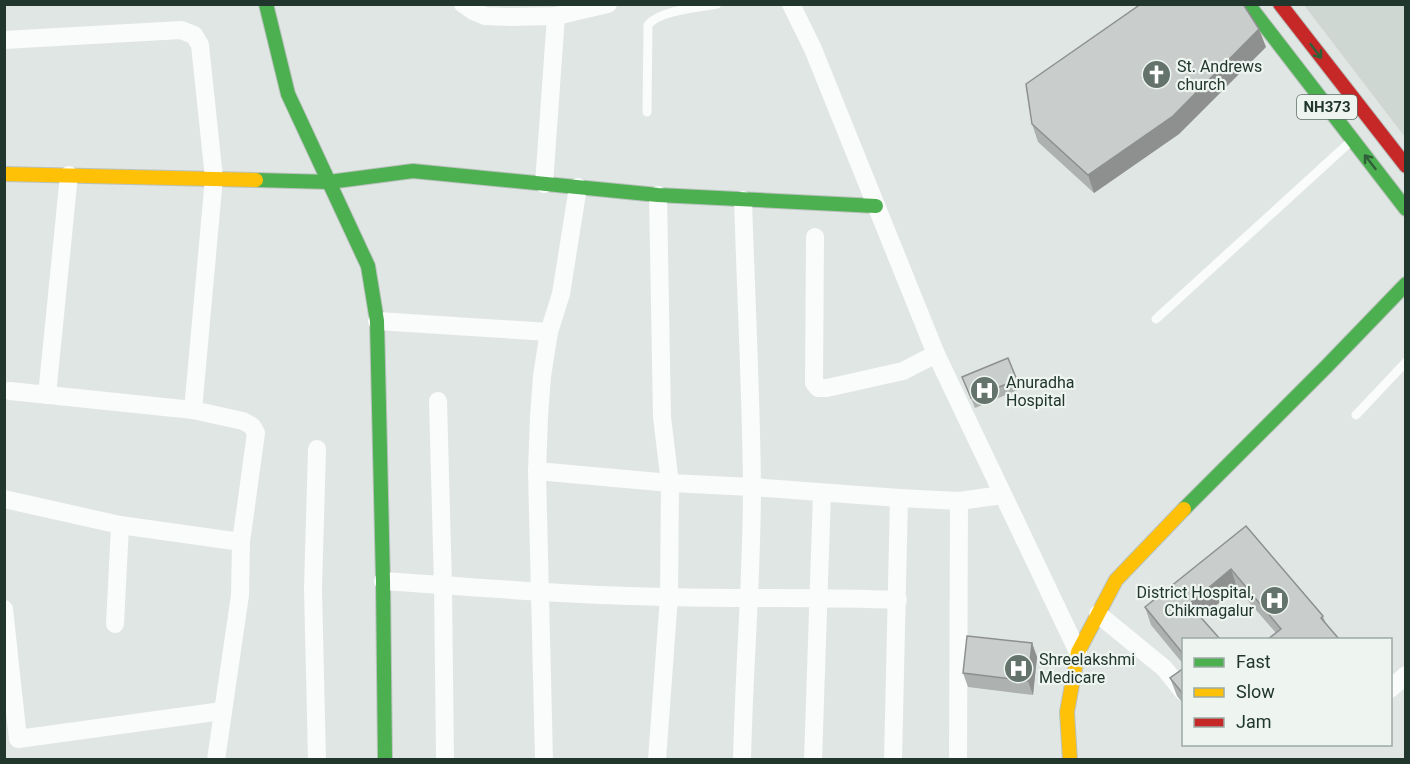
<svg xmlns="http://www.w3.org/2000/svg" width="1410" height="764" viewBox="0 0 1410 764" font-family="Roboto,sans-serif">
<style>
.built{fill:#cfd7d2}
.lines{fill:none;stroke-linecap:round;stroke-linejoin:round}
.fast-casing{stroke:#bac2be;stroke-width:16}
.slow-casing{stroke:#bac2be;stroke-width:16}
.jam-casing{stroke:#bac2be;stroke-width:16}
.lane{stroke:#fafbfb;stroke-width:9}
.street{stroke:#fafbfb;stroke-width:18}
.fast{stroke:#4caf50;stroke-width:14}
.slow{stroke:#ffc107;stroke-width:14}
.jam{stroke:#c62828;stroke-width:14}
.wall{fill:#adb1af}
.shaded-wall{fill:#8d908f}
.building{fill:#c9cecc;stroke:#8d908f;stroke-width:1.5}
.oneway{stroke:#306039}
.labels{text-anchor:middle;stroke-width:4.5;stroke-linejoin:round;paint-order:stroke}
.shield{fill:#eef5f1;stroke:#5e6f68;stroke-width:1.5}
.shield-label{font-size:15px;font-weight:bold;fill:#21362d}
.poi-label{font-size:16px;fill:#21362d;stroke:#eef5f1;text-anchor:start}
</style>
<rect width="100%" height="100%" fill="#e0e6e3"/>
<!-- built -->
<polygon class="built" points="1304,5 1405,5 1405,137"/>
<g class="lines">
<defs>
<g id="fast">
<polyline points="266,4 288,94 368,266 377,321 383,581 385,760"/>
<polyline points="1248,4 1406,209"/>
<polyline points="256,180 329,182 413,171 658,195 876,206"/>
<polyline points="1184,509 1327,366 1406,284"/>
</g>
<g id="slow">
<polyline points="4,174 256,180"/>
<polyline points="1070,760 1067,712 1078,652 1116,580 1184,509"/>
</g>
<polyline id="jam" points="1280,4 1406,166"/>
</defs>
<!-- fast casing -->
<use href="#fast" class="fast-casing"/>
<!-- slow casing -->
<use href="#slow" class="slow-casing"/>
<!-- jam casing -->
<use href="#jam" class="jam-casing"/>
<!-- lane -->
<g class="lane">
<path d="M647,112l1,-87c12,-15 50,-17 69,-21"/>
<polyline points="1156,319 1349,143"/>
<polyline points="1356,415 1406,362"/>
</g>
<!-- street -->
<g class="street">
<polyline points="463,4 473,11 485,16 510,17 556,16 608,4"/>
<polyline points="791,4 813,49 936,354 1078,652"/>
<polyline points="4,40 181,30 194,35 200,45 214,178 193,410"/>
<polyline points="544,184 556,16"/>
<polyline points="815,237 814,383 818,388 827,388 903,371 936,354"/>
<polyline points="377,321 549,332"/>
<polyline points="10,391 193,410 243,421 252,426 256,433 241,542 240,595 216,760"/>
<polyline points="47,395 69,175"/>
<polyline points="438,401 443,585 445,760"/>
<polyline points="317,449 313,588 317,760"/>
<polyline points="537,471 670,483 752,487 899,498 959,501 1002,495"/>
<polyline points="4,499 120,525 241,542"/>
<path d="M383,581c96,6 191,15 287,16 76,2 152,0 228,3"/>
<polyline points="4,609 18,739 222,711"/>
<polyline points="1098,614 1164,668 1184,693"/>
<polyline points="115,624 120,525"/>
<polyline points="1390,689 1406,675"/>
<polyline points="544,760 537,471 539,417 542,376 549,332 561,294 578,187"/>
<polyline points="657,760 669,597 670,483 662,417 658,195"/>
<path d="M742,760c2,-92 10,-182 10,-273 -1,-96 -6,-192 -9,-287"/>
<polyline points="813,760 822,493"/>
<polyline points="893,760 899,498"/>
<polyline points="958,760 959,501"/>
</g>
<!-- fast -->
<use href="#fast" class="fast"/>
<!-- slow -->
<use href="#slow" class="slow"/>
<!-- jam -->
<use href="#jam" class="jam"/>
</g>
<!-- wall -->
<g class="wall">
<polygon points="1266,47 1179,134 1094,193 1038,142 1032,124"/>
<polygon points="962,377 1017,380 1020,389 975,408"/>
<polygon points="1246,526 1323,616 1326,624 1276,633 1237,588 1201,618 1184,639 1184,665 1151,625 1145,607"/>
<polygon points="1032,643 1037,657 1033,695 968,687 963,673"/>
<polygon points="1184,668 1184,705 1177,696 1170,678"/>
</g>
<!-- shaded-wall -->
<g class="shaded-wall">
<polygon points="1259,29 1266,47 1179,134 1094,193 1088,175"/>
<polygon points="1231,569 1237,588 1196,622 1189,604"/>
<polygon points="1032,643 1037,657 1033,695 1028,681"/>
</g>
<!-- building -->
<g class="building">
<polygon points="1141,4 1243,4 1259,29 1173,116 1088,175 1032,124 1026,84"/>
<polygon points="1008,358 1017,380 971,398 962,377"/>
<polygon points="1246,526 1323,616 1321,618 1339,639 1268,639 1281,629 1231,569 1189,604 1220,639 1184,639 1184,655 1145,607"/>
<polygon points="967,636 1032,643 1028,681 963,673"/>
<polygon points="1184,668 1184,695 1170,678"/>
</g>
<!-- one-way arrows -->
<defs><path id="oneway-shaft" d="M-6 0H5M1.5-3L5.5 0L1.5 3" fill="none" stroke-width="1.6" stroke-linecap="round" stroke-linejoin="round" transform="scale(1.5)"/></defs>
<g class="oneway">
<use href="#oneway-shaft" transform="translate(1316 51) rotate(52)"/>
<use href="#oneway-shaft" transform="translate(1370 162) rotate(-128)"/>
</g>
<!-- icons -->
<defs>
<symbol id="church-disc" viewBox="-11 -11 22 22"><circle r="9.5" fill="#64746d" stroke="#eef5f1"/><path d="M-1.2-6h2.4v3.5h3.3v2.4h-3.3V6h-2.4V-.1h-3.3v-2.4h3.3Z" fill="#fff"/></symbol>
<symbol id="hospital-disc" viewBox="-11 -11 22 22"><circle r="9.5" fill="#64746d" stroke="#eef5f1"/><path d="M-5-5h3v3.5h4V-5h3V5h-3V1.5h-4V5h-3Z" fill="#fff"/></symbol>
</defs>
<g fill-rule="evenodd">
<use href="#church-disc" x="1140" y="58" width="33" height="33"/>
<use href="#hospital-disc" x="968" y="374" width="33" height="33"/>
<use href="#hospital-disc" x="1258" y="584" width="33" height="33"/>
<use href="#hospital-disc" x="1002" y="652" width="33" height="33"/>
</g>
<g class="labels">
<!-- shield labels -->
<rect class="shield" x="1297" y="95" width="60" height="24" rx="4.5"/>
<g class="shield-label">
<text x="1327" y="112">NH373</text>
</g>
<!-- poi labels -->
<g class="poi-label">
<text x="1177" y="72">St. Andrews<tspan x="1177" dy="18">church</tspan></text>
<text x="1006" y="388">Anuradha<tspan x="1006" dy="18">Hospital</tspan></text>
<text x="1254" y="598" text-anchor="end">District Hospital,<tspan x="1254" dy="18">Chikmagalur</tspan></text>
<text x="1039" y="665">Shreelakshmi<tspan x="1039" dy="18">Medicare</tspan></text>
</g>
</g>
<!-- border -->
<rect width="1410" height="764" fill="none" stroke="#21362d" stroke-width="12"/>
<!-- legend -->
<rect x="1182" y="638" width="210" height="108" fill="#eef5f1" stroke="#9ca9a3" stroke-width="1.5"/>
<rect x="1194" y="658" width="30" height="9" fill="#4caf50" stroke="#9ca9a3" stroke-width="1.5"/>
<text x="1236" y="668" font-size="18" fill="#21362d">Fast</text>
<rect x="1194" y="688" width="30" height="9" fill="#ffc107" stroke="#9ca9a3" stroke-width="1.5"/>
<text x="1236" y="698" font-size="18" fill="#21362d">Slow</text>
<rect x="1194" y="718" width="30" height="9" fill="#c62828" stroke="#9ca9a3" stroke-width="1.5"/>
<text x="1236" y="728" font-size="18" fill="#21362d">Jam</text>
</svg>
